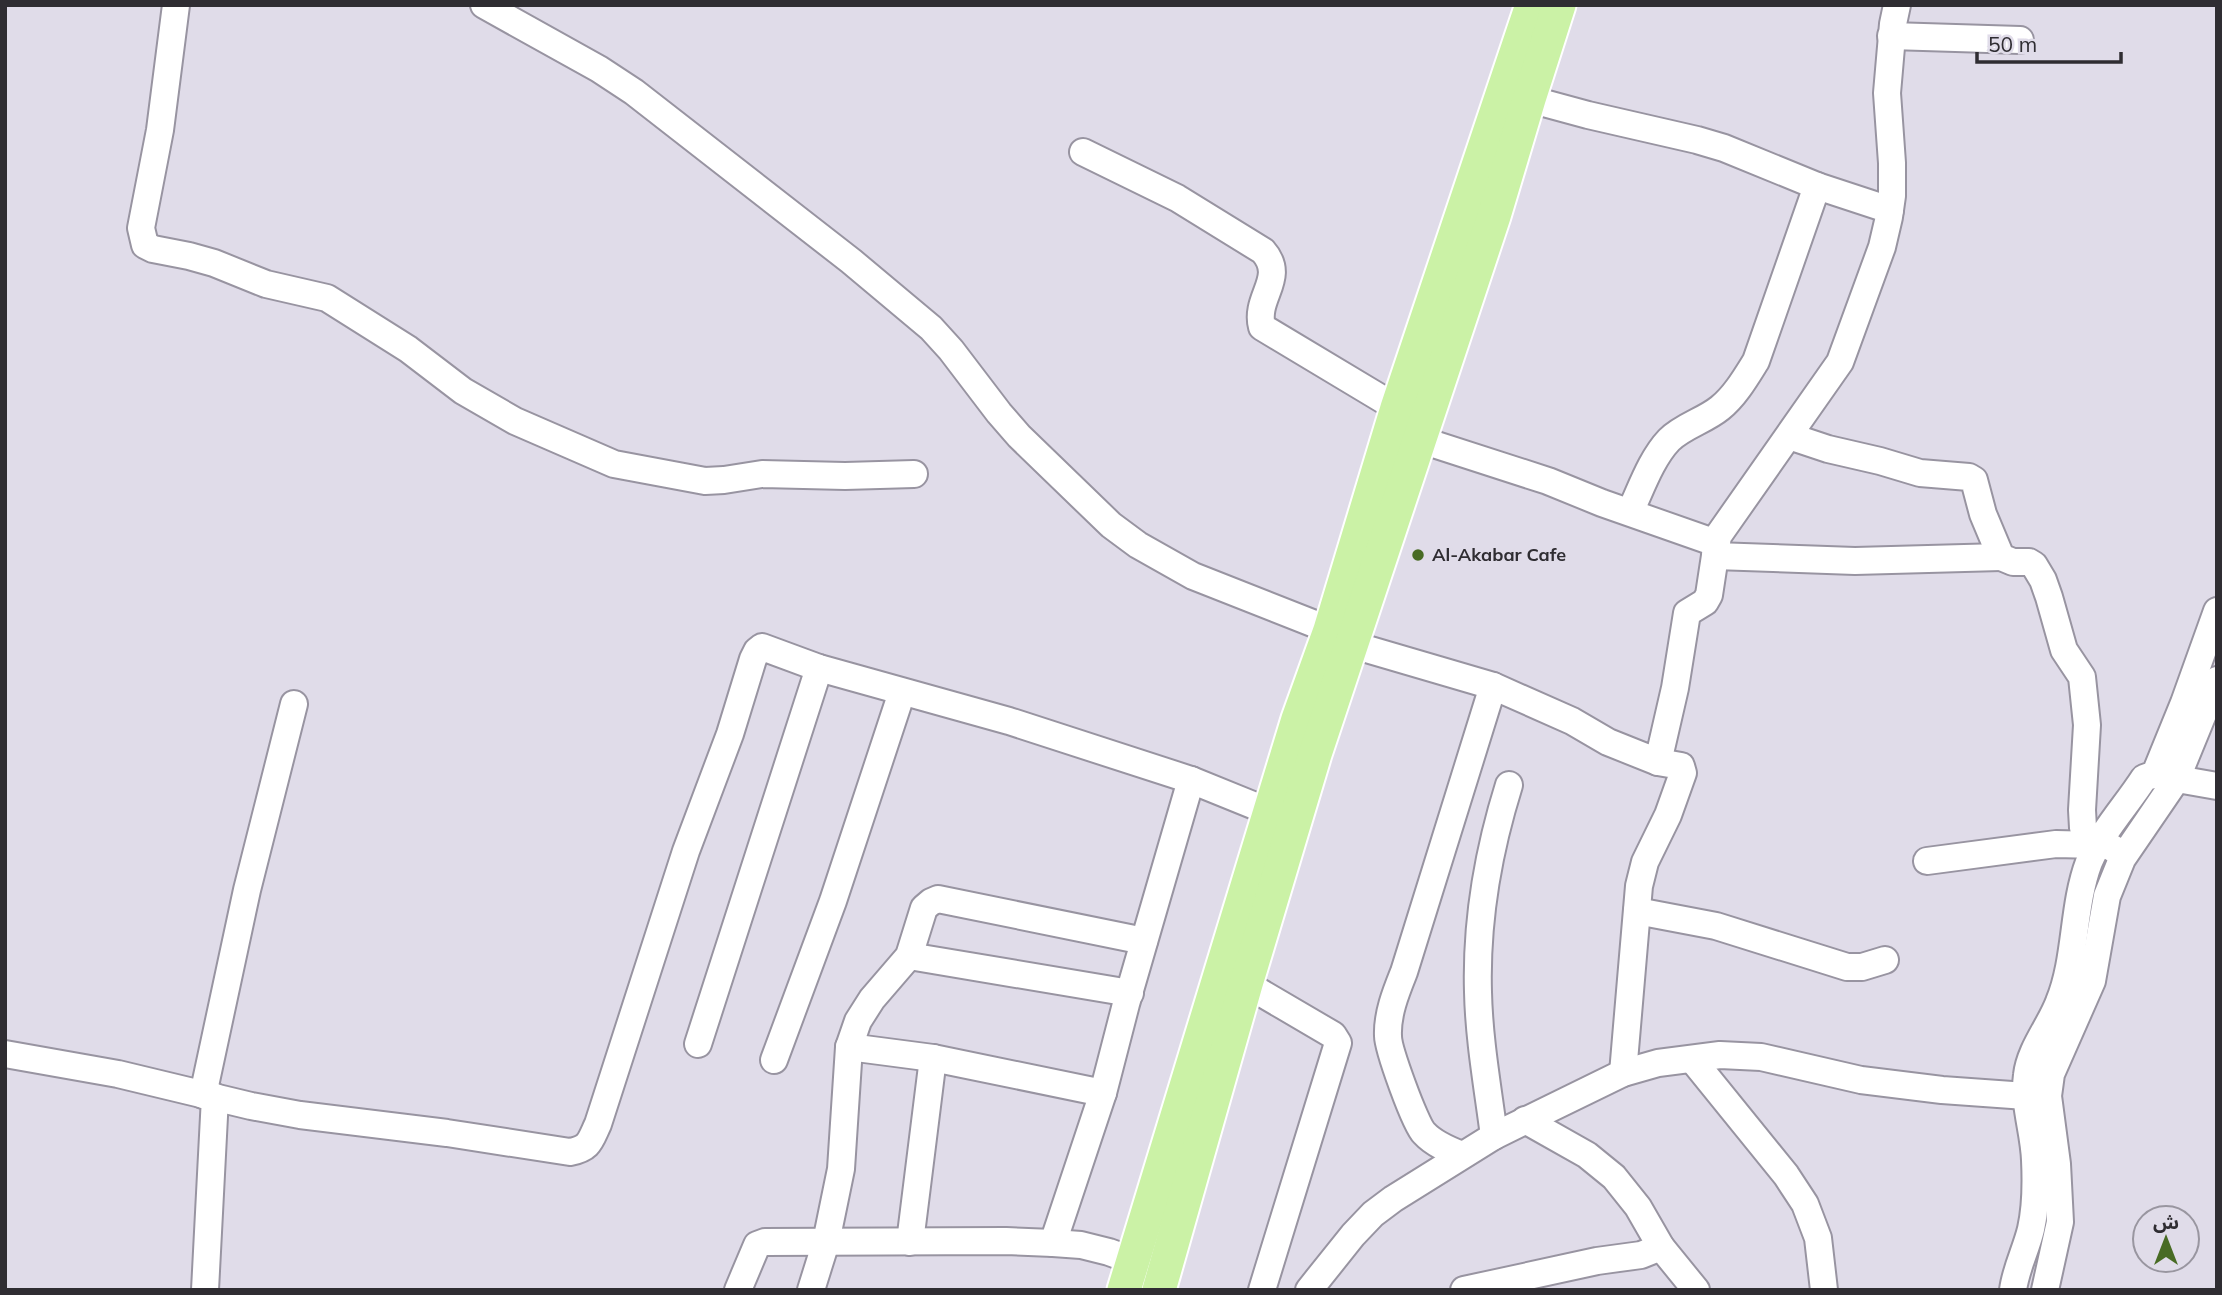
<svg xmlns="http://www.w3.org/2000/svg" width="2222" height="1295" viewBox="0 0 2222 1295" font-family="Mulish,'Noto Sans Arabic',sans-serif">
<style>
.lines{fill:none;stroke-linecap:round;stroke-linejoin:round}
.minor-casing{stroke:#9894a1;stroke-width:30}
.major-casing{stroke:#fff;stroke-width:37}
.minor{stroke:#fff;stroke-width:26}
.major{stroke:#cbf2a6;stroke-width:33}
.poi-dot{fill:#486b24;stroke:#e0dce9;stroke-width:2.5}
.labels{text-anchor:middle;stroke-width:7;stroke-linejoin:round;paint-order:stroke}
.poi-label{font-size:18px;font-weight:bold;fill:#2f2d32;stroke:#e0dce9;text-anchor:start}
</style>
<rect width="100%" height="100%" fill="#e0dce9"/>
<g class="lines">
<defs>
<g id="minor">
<polyline points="176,5 160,130 141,228 145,245 153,249 189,256 214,263 266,284 327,298 408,349 463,391 515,421 614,464 705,481 724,480 762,474 845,476 914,474"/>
<polyline points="484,5 599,69 634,92 851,261 931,328 951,350 999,413 1019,436 1111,525 1138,545 1193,576 1330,630 1353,645 1493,686 1572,721 1608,742 1658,762 1675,688 1687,613 1705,602 1709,595 1718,536 1840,362 1882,247 1889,217 1892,196 1892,163 1887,93 1893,24 1897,5"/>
<polyline points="1891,36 2020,40"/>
<polyline points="1529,99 1588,115 1697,140 1724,148 1817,186 1890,210"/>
<path d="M1083,152l94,46 86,53c24,27 -9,46 -1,76l135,81"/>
<polyline points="1789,436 1828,449 1880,461 1920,473 1969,477 1974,480 1983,514 2001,557 2013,562 2029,562 2034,565 2043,580 2049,597 2064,650 2082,677 2087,725 2082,810 2083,828 2087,833 2114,849"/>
<polyline points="1421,440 1548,481 1602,503 1716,543"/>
<path d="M1630,512c11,-23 21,-53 39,-72 14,-14 35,-19 51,-32 15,-12 26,-31 36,-47l61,-175"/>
<polyline points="1715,556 1855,561 2001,557"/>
<polyline points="2160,776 2217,786"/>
<polyline points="1927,861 2056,844 2097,845"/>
<polyline points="1637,911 1716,926 1847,967 1862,967 1885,960"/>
<polyline points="909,956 1130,993"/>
<polyline points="1246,984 1333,1035 1338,1043 1262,1290"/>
<polyline points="698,1044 819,668"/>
<polyline points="849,1047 933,1058 1103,1093"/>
<path d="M5,1054l113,20 133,32 49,9 147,18 123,19c20,-4 20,-11 28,-28l88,-273 44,-117 23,-75 4,-8 5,-4 57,21 190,53 182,59 79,32"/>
<polyline points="1692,1059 1786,1175 1805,1204 1818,1238 1824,1290"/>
<polyline points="774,1060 833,901 902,692"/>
<polyline points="1623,1073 1639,886 1645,862 1668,815 1683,773 1681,766 1658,762"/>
<polyline points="203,1095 247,890 294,704"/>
<polyline points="1525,1120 1587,1155 1614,1177 1638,1207 1661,1247 1696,1290"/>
<path d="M1494,1136c-6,-47 -15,-96 -16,-144 -2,-70 10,-140 31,-207"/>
<path d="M1462,1155c-13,-5 -28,-11 -38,-22 -9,-9 -36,-84 -36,-97 -1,-22 8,-44 16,-64l89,-286"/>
<polyline points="910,1242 933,1058"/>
<polyline points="1053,1243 1103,1093 1126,1004 1191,780"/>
<polyline points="205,1290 215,1097"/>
<polyline points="738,1290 757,1245 765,1242 1006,1241 1053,1243 1081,1245 1109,1252 1150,1267"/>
<polyline points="811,1290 826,1242 841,1169 849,1047 858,1021 872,999 909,956 924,908 931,902 938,899 1144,941"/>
<polyline points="1309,1290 1353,1235 1373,1214 1393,1199 1494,1136 1623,1073 1658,1063 1720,1055 1761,1057 1861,1080 1942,1090 2026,1096"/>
<polyline points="1464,1290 1597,1261 1641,1255 1661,1247"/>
<path d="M2013,1290c3,-22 13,-40 18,-61 5,-22 5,-48 4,-69 -1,-29 -12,-56 -8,-85 3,-26 23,-49 32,-73 18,-44 13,-95 30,-140 13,-31 37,-56 55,-84l11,-4 29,-71 33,-92"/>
<polyline points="2045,1290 2060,1222 2057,1164 2048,1096 2051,1074 2092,981 2107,896 2122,859 2176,780 2217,680"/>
</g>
<g id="major">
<polyline points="1124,1290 1298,719 1330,630 1397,408 1532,5"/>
<polyline points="1159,1290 1246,984 1315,754 1494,216 1529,99 1559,5"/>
</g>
</defs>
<!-- minor casing -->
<use href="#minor" class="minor-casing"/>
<!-- major casing -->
<use href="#major" class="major-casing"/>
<!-- minor -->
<use href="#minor" class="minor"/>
<!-- major -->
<use href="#major" class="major"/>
</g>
<!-- markers -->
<circle class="poi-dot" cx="1418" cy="555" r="7"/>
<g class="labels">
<!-- poi labels -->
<g class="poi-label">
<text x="1432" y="561">Al-Akabar Cafe</text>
</g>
</g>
<!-- border -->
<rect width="2222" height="1295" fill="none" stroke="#2f2d32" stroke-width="14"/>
<!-- north arrow -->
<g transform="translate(2166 1239)"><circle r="33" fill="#e0dce9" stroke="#9996a0" stroke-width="2"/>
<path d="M0-5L12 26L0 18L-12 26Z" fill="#486b24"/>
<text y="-10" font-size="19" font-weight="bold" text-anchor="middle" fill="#2f2d32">ش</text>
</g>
<!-- scale -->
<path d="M1977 52v10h144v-10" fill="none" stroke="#2f2d32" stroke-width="3.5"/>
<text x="1988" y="52" font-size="21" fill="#2f2d32" stroke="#e0dce9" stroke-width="5" paint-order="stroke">50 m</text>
</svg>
